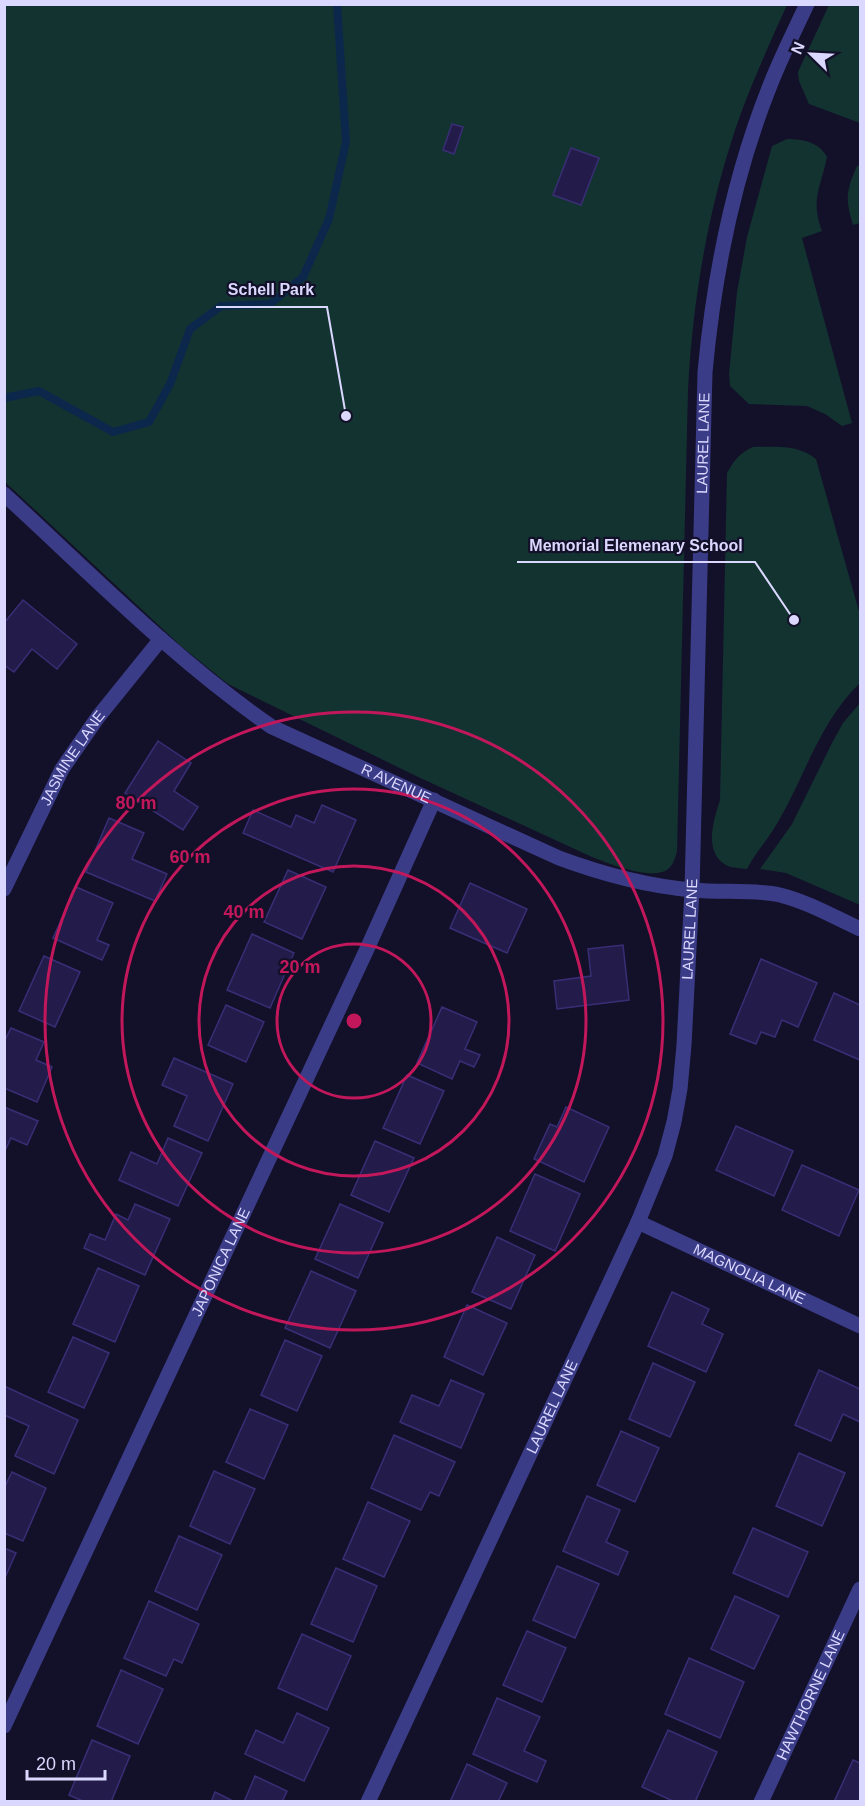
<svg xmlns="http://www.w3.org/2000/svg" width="865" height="1806" viewBox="0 0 865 1806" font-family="Arial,sans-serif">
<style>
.green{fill:#133331}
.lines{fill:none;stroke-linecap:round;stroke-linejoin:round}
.stream{stroke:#0c274c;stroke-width:8}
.building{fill:#231c4a;stroke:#392e76;stroke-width:1.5}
.minor{stroke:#3b3c88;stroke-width:15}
.ring{fill:none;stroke:#c2185b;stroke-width:3}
.labels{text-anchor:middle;stroke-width:4.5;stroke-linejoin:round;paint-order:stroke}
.street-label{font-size:15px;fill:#dbd8ff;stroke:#131029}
.centre{fill:#c2185b;stroke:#131029;stroke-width:3}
.ring-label{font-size:18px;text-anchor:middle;font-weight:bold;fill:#c2185b;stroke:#131029;stroke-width:4.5;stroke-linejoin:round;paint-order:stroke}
.leader{fill:none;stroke:#dbd8ff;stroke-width:2}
.callout-dot{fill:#dbd8ff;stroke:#131029;stroke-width:2}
.callout-label{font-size:16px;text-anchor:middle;font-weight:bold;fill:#dbd8ff;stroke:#131029;stroke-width:4.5;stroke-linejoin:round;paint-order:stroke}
</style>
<rect width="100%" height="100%" fill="#131029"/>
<!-- green -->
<g class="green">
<path d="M4,5h783c-16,35 -32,71 -46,108 -32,89 -48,183 -53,277l-11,461c-2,8 -4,16 -12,20 -18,8 -55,-7 -73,-14l-176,-81 -188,-92 -46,-37 -177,-165z"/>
<polygon points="829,5 860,5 860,123 809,104 799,81 798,72"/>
<path d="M787,139c16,0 32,3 40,18 -6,30 -17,42 -5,74l-20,7 50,185 -10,3 -17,-12 -18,-8 -58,-2 -19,-18 -1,-12 8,-82 10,-55 25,-91z"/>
<path d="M860,165v58l-7,2c-8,-26 -7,-34 4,-59z"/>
<path d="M753,447c22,0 45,-3 63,12l44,156v68c-40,38 -55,93 -82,139 -9,16 -22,30 -31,47 -6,-1 -14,-1 -19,-3 -26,-12 -14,-47 -8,-66l7,-327c7,-12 12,-20 26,-26z"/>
<polygon points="860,703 860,905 786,873 760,869 792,824 832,743 843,723"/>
</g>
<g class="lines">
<!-- stream -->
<polyline class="stream" points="4,398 39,391 113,432 149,422 170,384 190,329 221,306 270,304 303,277 329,219 346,142 337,4"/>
</g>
<!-- building -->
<g class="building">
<polygon points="452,124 463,127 454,154 443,150"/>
<polygon points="571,148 599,158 581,205 553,195"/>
<polygon points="23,600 77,644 57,669 32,649 14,672 4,665 4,623"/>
<polygon points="158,741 191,763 174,791 198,807 183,830 125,793"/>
<polygon points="322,805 356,820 333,872 243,833 253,810 291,827 296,815 314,823"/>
<polygon points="109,818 144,833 132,859 167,874 155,901 86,872"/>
<polygon points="288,870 326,887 302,939 264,922"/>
<polygon points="470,883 527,909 507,953 450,928"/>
<polygon points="76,887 113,903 97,940 109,945 102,960 53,938"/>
<polygon points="252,934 294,953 270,1008 227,990"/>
<polygon points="623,945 629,1000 557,1009 554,981 591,976 588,949"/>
<polygon points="44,956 80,972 55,1027 19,1011"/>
<polygon points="761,959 817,983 798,1027 782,1020 775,1037 761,1032 756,1044 730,1034"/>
<polygon points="834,993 860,1005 860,1060 814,1040"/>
<polygon points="226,1005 264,1022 246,1062 208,1045"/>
<polygon points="442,1007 477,1022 465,1049 480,1055 474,1067 460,1061 452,1079 417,1063"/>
<polygon points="11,1028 44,1042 36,1060 52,1067 37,1102 4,1088 4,1042"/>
<polygon points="174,1058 233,1084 208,1141 174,1126 187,1096 162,1085"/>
<polygon points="407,1075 444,1091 420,1144 383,1128"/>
<polygon points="4,1107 38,1121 27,1145 11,1138 4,1153"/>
<polygon points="566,1107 609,1127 584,1182 534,1159 550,1124 557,1127"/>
<polygon points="736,1126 793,1151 774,1196 716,1170"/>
<polygon points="168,1138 202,1153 178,1206 119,1180 131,1152 157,1164"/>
<polygon points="375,1141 414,1158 389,1212 351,1195"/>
<polygon points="802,1165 859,1190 839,1236 782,1210"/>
<polygon points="535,1174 580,1194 555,1251 510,1231"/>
<polygon points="135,1204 170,1219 145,1275 84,1248 90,1234 105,1240 116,1214 128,1220"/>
<polygon points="340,1204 383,1223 358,1278 315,1259"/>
<polygon points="497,1237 535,1255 511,1309 472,1292"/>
<polygon points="98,1268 139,1286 115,1342 73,1324"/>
<polygon points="311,1271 356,1291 330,1348 285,1328"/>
<polygon points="672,1292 709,1309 702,1324 723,1334 706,1372 648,1346"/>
<polygon points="467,1305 507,1323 483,1375 444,1357"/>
<polygon points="73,1337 109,1353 84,1408 48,1392"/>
<polygon points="285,1340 322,1356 297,1411 261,1395"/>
<polygon points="653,1363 695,1382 670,1437 629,1419"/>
<polygon points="819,1370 860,1389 860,1422 843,1414 831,1441 795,1425"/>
<polygon points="451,1380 484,1394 461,1448 400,1422 412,1395 439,1406"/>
<polygon points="4,1386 78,1420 54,1474 15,1456 29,1426 4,1415"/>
<polygon points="250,1409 288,1425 264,1479 226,1462"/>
<polygon points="621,1431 659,1448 635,1502 597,1485"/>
<polygon points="394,1435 455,1462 439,1496 430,1492 421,1510 371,1488"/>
<polygon points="799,1453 845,1473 822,1526 776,1506"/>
<polygon points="214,1471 255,1489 230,1544 190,1526"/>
<polygon points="12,1472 46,1488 23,1541 4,1533 4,1488"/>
<polygon points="587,1496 620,1510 606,1542 628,1552 618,1575 563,1551"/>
<polygon points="368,1502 410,1521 384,1577 343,1559"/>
<polygon points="753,1528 808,1552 788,1597 733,1573"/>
<polygon points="179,1536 222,1555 197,1610 155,1591"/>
<polygon points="4,1548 16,1553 4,1580"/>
<polygon points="557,1566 599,1584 575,1638 533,1620"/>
<polygon points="336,1568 377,1586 353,1642 311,1624"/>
<polygon points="735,1596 779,1616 754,1669 711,1649"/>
<polygon points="149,1601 199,1624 182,1663 174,1659 166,1676 124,1658"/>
<polygon points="527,1631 566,1648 542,1702 503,1685"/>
<polygon points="302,1634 351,1656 327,1710 278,1688"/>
<polygon points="689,1658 744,1682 720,1738 665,1714"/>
<polygon points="121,1670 163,1689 138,1744 97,1726"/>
<polygon points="497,1698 540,1717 524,1751 546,1761 537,1782 473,1754"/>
<polygon points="297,1713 329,1728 304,1781 245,1754 256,1730 283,1743"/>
<polygon points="668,1730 717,1752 695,1802 675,1802 642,1787"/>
<polygon points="92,1740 130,1756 111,1802 85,1802 69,1795"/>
<polygon points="853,1760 860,1763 860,1802 834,1802"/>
<polygon points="467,1764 507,1783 498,1802 450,1802"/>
<polygon points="255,1776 287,1791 282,1802 244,1802"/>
<polygon points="215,1792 235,1802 211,1802"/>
</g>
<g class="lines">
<!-- minor -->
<g class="minor">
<path id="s1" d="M4,494c87,80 171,166 268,233l287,131c43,16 87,28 134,32 29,3 58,-1 87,5 28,7 54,22 80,34"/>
<path id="s2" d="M4,889l58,-120 36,-52 63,-78"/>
<path id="s3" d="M638,1222l222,104"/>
<path id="s4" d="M4,1726l363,-777 67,-149"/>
<path id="s5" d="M368,1802l270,-580 27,-66 9,-34 6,-33 4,-44 8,-155 13,-518c9,-97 28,-193 64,-284 11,-29 25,-56 38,-84"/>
<path id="s6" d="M761,1802l99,-213"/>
</g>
</g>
<!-- distance rings -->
<g class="ring">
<circle cx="354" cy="1021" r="77"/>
<circle cx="354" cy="1021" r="155"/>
<circle cx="354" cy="1021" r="232"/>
<circle cx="354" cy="1021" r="309"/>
</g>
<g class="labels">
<!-- street labels -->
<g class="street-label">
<text dy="5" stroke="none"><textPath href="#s5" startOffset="1426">LAUREL LANE</textPath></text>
<text dy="5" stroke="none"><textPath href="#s2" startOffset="148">JASMINE LANE</textPath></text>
<text dy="5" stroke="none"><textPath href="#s1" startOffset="492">R AVENUE</textPath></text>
<text dy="5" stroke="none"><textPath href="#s5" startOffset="940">LAUREL LANE</textPath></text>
<text dy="5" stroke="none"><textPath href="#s4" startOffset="512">JAPONICA LANE</textPath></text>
<text dy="5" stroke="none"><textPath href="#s3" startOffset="123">MAGNOLIA LANE</textPath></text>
<text dy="5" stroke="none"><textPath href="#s5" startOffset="436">LAUREL LANE</textPath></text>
<text dy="5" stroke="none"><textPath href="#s6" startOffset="118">HAWTHORNE LANE</textPath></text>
</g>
</g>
<circle cx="354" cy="1021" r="9" class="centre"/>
<g class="ring-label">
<text x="136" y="809">80 m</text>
<text x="190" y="863">60 m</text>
<text x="244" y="918">40 m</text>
<text x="300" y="973">20 m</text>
</g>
<!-- callouts -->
<path class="leader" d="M346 416L327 307H216M794 620L755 562H517"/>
<g class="callout-dot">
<circle cx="346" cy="416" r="6"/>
<circle cx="794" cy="620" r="6"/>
</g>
<g class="callout-label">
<text x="271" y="295">Schell Park</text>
<text x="636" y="551">Memorial Elemenary School</text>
</g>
<!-- border -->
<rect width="865" height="1806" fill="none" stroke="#dbd8ff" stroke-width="12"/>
<!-- north arrow -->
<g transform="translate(811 54) rotate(294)" stroke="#131029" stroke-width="4.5" paint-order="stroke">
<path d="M0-4.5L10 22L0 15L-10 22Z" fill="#dbd8ff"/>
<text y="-9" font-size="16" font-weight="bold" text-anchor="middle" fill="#dbd8ff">N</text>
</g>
<!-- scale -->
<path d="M27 1770v9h78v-9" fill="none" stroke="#dbd8ff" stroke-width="3"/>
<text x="36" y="1770" font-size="18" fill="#dbd8ff" stroke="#131029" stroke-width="4.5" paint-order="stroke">20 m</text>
</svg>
